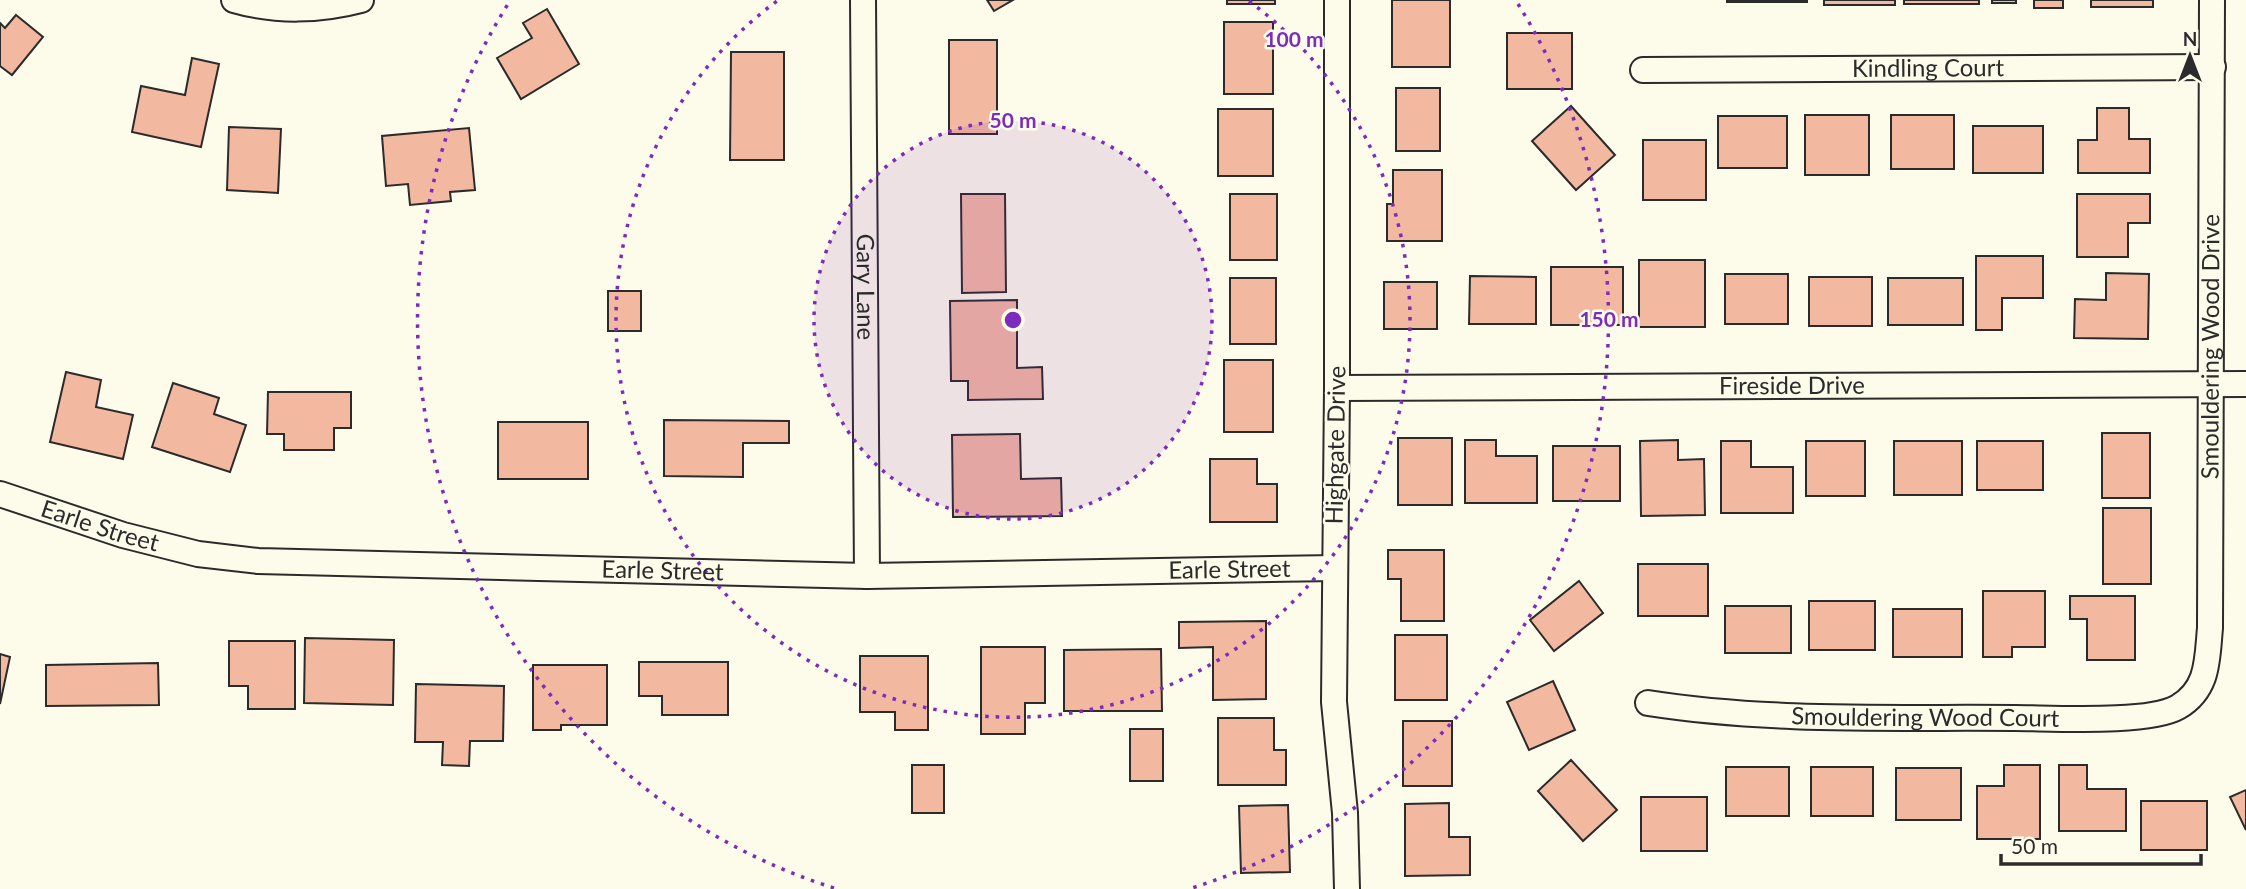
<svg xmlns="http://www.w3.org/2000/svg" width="2246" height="889" viewBox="0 0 2246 889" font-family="Lato,sans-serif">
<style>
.building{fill:#f2b8a0;stroke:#2b2b2b;stroke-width:2}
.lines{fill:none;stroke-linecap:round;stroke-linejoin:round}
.minor-casing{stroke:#2b2b2b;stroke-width:28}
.minor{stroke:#fdfbea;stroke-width:24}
.ring{fill:none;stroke:#7b2cbf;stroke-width:3.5;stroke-dasharray:3.5 7}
.labels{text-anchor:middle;stroke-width:5;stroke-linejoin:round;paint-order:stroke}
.street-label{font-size:24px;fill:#2b2b2b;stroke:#fdfbea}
.centre{fill:#7b2cbf;stroke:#fdfbea;stroke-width:3.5}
.ring-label{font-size:21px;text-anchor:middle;font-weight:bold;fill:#7b2cbf;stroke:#fdfbea;stroke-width:5;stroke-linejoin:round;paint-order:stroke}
</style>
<rect width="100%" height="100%" fill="#fdfbea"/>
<!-- building -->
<g class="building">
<polygon points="987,0 1013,0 994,11"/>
<rect x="1227" y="0" width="48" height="4"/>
<rect x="1392" y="0" width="58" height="67"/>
<rect x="1727" y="0" width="80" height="2"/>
<rect x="1824" y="0" width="71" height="5"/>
<rect x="1904" y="0" width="75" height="4"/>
<rect x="1992" y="0" width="24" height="3"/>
<rect x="2034" y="0" width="29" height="8"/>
<rect x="2091" y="0" width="62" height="7"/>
<polygon points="547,9 579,64 521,99 497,58 532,38 523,23"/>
<polygon points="16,15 43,37 12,75 0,66 0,23 5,28"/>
<rect x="1224" y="22" width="49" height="72"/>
<rect x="1507" y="33" width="65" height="56"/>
<rect x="949" y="40" width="48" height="94"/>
<polygon points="731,52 784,52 784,160 730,160"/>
<polygon points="192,58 219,64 201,147 132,132 141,86 185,95"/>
<rect x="1396" y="88" width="44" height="63"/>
<polygon points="1571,106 1615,155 1576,190 1532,141"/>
<polygon points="2097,108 2129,108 2129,139 2150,139 2150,173 2078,173 2078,140 2097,140"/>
<rect x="1218" y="109" width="55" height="67"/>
<rect x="1805" y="115" width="64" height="60"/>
<rect x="1891" y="115" width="63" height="54"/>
<rect x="1718" y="116" width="69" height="52"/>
<rect x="1973" y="126" width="70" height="47"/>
<polygon points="229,127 281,129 278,193 227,190"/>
<polygon points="469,128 475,190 450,192 451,201 410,205 408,184 386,186 382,136"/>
<rect x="1643" y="140" width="63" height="60"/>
<polygon points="1393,170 1442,170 1442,241 1387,241 1387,204 1393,204"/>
<polygon points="961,194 1005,194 1006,292 962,293"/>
<rect x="1230" y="194" width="47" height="66"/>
<polygon points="2077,194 2150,194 2150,223 2128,223 2128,257 2077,257"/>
<polygon points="1976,256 2043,256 2043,298 2002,298 2002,330 1976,330"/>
<rect x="1639" y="260" width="66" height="67"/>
<rect x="1551" y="267" width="72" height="58"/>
<polygon points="2106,273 2149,274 2148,339 2074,338 2075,299 2106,300"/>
<rect x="1725" y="274" width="63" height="50"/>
<polygon points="1470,276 1536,277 1536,324 1469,324"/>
<rect x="1809" y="277" width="63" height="49"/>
<rect x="1230" y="278" width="46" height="66"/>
<rect x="1888" y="278" width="75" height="47"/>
<rect x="1384" y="282" width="53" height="47"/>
<rect x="608" y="291" width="33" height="40"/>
<polygon points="1017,300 1017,368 1042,367 1043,399 968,400 968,381 951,381 950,301"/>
<rect x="1224" y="360" width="49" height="72"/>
<polygon points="66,372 101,380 96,407 133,415 123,459 50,442"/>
<polygon points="173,383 219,398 214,414 246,425 230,472 152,447"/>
<polygon points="268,392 351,392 351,428 334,428 334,450 284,450 284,434 267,434"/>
<polygon points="664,420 789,421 789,443 743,443 743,477 664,476"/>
<rect x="498" y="422" width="90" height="57"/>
<rect x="2102" y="433" width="48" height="65"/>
<polygon points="1020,434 1021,479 1061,478 1062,516 953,517 952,435"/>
<rect x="1398" y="438" width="54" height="67"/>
<polygon points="1465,440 1496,440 1496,456 1537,456 1537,503 1465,503"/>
<polygon points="1678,440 1678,460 1704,459 1705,515 1641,516 1640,441"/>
<polygon points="1721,441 1751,441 1751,467 1793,467 1793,513 1721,513"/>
<rect x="1806" y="441" width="59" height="55"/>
<rect x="1894" y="441" width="68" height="54"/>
<rect x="1977" y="441" width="66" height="49"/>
<rect x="1553" y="446" width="67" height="55"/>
<polygon points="1210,459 1257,459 1257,484 1277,484 1277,522 1210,522"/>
<rect x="2103" y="508" width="48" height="76"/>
<polygon points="1388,550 1444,550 1444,621 1401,621 1401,579 1388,579"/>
<rect x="1638" y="564" width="70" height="52"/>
<polygon points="1579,581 1603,613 1554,651 1530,620"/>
<polygon points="1983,591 2045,591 2045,647 2012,647 2012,657 1983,657"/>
<polygon points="2070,596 2135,596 2135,660 2087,660 2087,619 2070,619"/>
<rect x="1809" y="601" width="66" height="49"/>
<rect x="1725" y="606" width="66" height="47"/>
<rect x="1893" y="609" width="69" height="48"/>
<polygon points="1266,621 1266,699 1213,700 1213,647 1179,648 1179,622"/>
<rect x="1395" y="635" width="52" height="65"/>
<polygon points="305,638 394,640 393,705 304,703"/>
<polygon points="229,641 295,641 295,709 248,709 248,686 229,686"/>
<polygon points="981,647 1045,647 1045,703 1025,703 1025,734 981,734"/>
<polygon points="1161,649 1162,711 1064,711 1064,650"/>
<polygon points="0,654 10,657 0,704"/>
<polygon points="860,656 928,656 928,730 895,730 895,712 860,712"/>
<polygon points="639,662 728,662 728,715 662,715 662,696 639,696"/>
<polygon points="158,663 159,705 46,706 46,665"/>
<polygon points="533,665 607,665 607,725 561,725 561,730 533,730"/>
<polygon points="1553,681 1575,730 1529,750 1507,702"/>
<polygon points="416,684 504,686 503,741 470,741 469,766 442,765 443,742 415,742"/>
<polygon points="1218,718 1274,718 1274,750 1286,750 1286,785 1218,785"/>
<rect x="1403" y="721" width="49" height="65"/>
<rect x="1130" y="729" width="33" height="52"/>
<polygon points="1571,760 1617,810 1583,841 1538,791"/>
<rect x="912" y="765" width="32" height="48"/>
<polygon points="2004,765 2040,765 2040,839 1977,839 1977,786 2004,786"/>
<polygon points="2059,765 2087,765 2087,789 2126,789 2126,831 2059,831"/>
<rect x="1726" y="767" width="63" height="49"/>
<rect x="1811" y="767" width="62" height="49"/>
<rect x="1896" y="768" width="65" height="52"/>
<polygon points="2246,790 2246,830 2230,797"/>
<rect x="1641" y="797" width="66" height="54"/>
<rect x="2141" y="801" width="66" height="49"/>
<polygon points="1449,803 1449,837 1470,837 1470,875 1405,876 1405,804"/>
<polygon points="1288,805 1290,872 1241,873 1239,806"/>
</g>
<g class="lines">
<defs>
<g id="minor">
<path d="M234,0c41,12 86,11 127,0"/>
<path id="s1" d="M863,0l4,576"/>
<polyline points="1337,0 1337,388 1334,702 1345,813 1347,889"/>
<path id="s2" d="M1643,70l570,-3"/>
<path id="s3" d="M1337,388l909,-4"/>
<path id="s4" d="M0,494l123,41 75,19 60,7 609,15 468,-8"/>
<path id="s5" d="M1648,703c122,19 244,14 367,15 36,0 134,6 163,-11 31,-18 29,-48 32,-79l2,-628"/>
</g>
</defs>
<!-- minor casing -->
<use href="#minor" class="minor-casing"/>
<!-- minor -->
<use href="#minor" class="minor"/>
</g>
<!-- distance rings -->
<circle cx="1013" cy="320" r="199" fill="#7b2cbf" fill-opacity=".12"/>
<g class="ring">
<circle cx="1013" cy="320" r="199"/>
<path d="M1249 1A397 397 0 1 1 777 1"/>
<path d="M834 888A596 596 0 0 1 508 4M1518 4A596 596 0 0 1 1192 888"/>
</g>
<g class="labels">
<!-- street labels -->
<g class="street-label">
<text dy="8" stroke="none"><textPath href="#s2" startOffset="285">Kindling Court</textPath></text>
<text dy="8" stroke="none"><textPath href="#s1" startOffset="287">Gary Lane</textPath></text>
<text dy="8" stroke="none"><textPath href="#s5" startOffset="903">Smouldering Wood Drive</textPath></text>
<text dy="8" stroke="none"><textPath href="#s3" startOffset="455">Fireside Drive</textPath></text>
<text transform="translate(1336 445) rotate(-89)" y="8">Highgate Drive</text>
<text dy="8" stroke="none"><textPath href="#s4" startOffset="105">Earle Street</textPath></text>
<text dy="8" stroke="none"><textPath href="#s4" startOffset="1239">Earle Street</textPath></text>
<text dy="8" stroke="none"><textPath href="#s4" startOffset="672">Earle Street</textPath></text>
<text dy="8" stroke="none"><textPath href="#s5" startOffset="278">Smouldering Wood Court</textPath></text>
</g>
</g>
<circle cx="1013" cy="320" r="10" class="centre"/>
<g class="ring-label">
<text x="1294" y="47">100 m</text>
<text x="1013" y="128">50 m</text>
<text x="1609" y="327">150 m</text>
</g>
<!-- north arrow -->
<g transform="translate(2190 56)" stroke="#fdfbea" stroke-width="5" paint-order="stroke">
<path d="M0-5L12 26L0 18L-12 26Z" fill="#2b2b2b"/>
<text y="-10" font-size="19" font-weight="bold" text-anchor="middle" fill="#2b2b2b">N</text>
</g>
<!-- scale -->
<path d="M2001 854v10h200v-10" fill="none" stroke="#2b2b2b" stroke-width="3.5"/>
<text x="2011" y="854" font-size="21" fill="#2b2b2b" stroke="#fdfbea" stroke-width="5" paint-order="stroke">50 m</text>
</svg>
